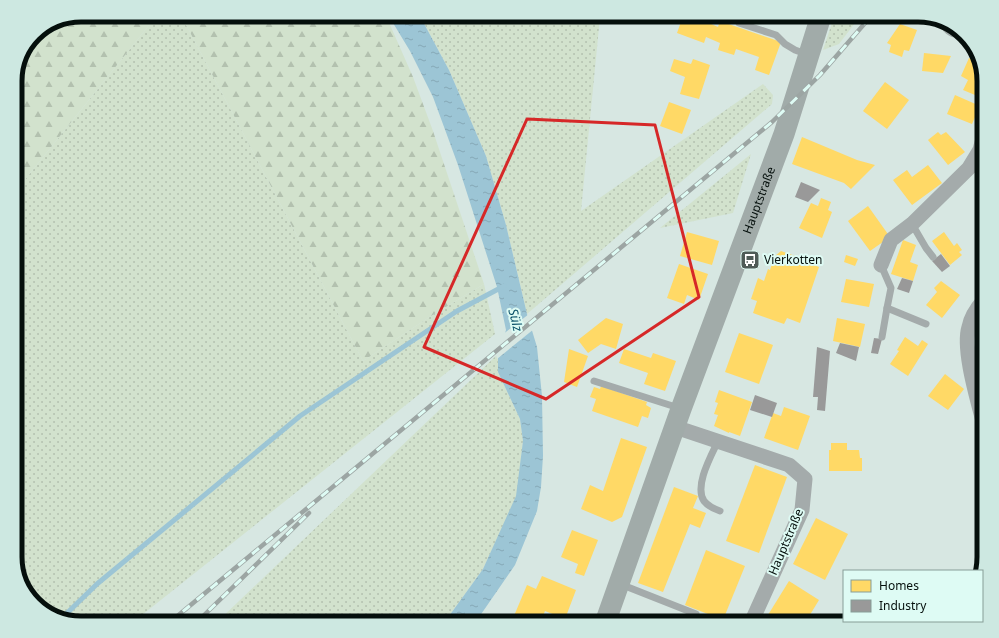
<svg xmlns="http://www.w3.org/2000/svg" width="999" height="638" viewBox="0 0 999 638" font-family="'Noto Sans',sans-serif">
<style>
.grass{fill:url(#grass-dots)}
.forest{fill:url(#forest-firs)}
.water{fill:url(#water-ripples)}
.pier{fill:#d7e7e2}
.homes{fill:#ffd966}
.industry{fill:#999}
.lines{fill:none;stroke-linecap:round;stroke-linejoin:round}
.stream{stroke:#9cc5d5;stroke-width:5}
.lane{stroke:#a4abab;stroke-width:7}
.street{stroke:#a4abab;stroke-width:15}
.secondary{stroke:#a1aba9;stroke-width:21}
.rail-casing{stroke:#9ca5a3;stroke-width:4.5}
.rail{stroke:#defbf4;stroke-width:3;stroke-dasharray:9;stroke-linecap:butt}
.marked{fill:none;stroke:#d62828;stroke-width:3;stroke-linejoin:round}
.labels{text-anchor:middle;stroke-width:4;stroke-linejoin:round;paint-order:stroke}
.street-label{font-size:12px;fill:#050f0c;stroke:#defbf4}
.poi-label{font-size:12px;fill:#050f0c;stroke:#defbf4;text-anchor:start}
.water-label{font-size:13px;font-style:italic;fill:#064d66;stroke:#defbf4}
.rim{fill:none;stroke:#050f0c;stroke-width:5}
</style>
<defs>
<pattern id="grass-dots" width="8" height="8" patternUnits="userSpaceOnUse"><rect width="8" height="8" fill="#d2e2cd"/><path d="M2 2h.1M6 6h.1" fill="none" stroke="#b3c1af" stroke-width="1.8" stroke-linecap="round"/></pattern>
<pattern id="forest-firs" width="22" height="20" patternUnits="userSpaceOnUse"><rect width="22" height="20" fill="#d2e2cd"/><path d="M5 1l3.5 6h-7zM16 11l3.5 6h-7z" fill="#b3c1af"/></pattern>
<pattern id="water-ripples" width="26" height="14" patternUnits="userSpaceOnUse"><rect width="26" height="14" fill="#9cc5d5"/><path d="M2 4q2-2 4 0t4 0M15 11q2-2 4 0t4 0" fill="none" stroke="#85a8b6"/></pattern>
</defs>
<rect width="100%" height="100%" fill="#d7e7e2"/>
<!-- grass -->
<g class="grass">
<polygon points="841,15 861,15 839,44 823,50 832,23"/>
<polygon points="600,17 581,211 763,84 773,95 772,104 527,314 506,225 486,156 449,70 421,18"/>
<polygon points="154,19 183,19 363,361 431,316 484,284 495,334 132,623 81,623 45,612 24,590 15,561 15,192"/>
<polygon points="751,154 733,213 660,228"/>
<polygon points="498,354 498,372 520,419 523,441 517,496 483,569 444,623 216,623"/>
</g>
<!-- forest -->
<g class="forest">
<polygon points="387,18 413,77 433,131 484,284 431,316 363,361 183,19"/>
<polygon points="154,19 15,192 15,77 35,34 56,20"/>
</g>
<!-- water -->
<polygon class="water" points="390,18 421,18 449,70 486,156 506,225 527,314 537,347 542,396 543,456 541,487 537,511 515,565 475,623 444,623 483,569 516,496 523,441 520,419 498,372 498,354 506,330 497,287 458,165 433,97 410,51"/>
<!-- pier -->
<polygon class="pier" points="529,314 534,329 497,359 496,354 502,335"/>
<!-- homes -->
<g class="homes">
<polygon points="683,16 706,16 711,18 709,23 718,27 720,21 781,42 769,75 755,70 759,57 736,49 734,55 718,50 720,43 706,37 704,43 677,33"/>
<polygon points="900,24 917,30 909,51 904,50 902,57 889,52 891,45 887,43"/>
<polygon points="924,53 951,56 943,73 922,71"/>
<polygon points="969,58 979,62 983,76 975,95 963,90 968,80 961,76"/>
<polygon points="674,59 691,64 693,59 710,65 699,99 680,94 685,77 670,71"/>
<polygon points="885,82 909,100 887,129 863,111"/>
<polygon points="955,95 980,106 972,124 947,114"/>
<polygon points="669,102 691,110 682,134 660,126"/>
<polygon points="938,132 941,135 946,132 965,152 948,165 928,140"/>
<polygon points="802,137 857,160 875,165 851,189 844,183 792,164"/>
<polygon points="928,165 942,183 912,205 893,180 907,170 912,177"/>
<polygon points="821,198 831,202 828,210 832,212 822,238 799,228 811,203 818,206"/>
<polygon points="868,206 890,237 870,251 848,221"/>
<polygon points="984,215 984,237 975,220"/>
<polygon points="687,232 719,241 712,265 680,256"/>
<polygon points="944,232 954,246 957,243 962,250 959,252 962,255 950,265 932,241"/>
<polygon points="903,240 916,245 910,262 918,265 913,281 891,274"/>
<polygon points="781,251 807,260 806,262 819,267 800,323 787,318 784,324 753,313 757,301 751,299 758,278 764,281 768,269 770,270 774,257"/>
<polygon points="846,255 858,259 855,266 844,262"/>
<polygon points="679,264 708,274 699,300 687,295 684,304 667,298"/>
<polygon points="846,279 874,284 869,307 841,302"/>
<polygon points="941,281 960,295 942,318 926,305 937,292 934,288"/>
<polygon points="606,318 623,324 616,349 601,344 588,353 578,340"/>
<polygon points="837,318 865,324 860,347 833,341"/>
<polygon points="739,333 773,345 759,384 725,372"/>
<polygon points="905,337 918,346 922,340 928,344 908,376 890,364 899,351 897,350"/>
<polygon points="569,349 588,356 577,387 564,382"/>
<polygon points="624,349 651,358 653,353 676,361 665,391 644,384 648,373 619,363"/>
<polygon points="945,374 964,389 948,410 928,396"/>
<polygon points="601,386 647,402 646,405 651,408 648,418 642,416 638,427 592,411 596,399 590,397 594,387 600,389"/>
<polygon points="719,390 752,402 740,436 729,432 729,433 714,426 718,415 714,414 718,403 715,402"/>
<polygon points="784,407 810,416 798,450 764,438 773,413 781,416"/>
<polygon points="621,438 647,447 622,517 612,522 581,509 590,485 603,491"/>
<polygon points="831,443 847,443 847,450 859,450 860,458 862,458 862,471 829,471 829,450 831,450"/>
<polygon points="755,465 787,477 759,553 726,541"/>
<polygon points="674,487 698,496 693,508 706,513 700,528 690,524 663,592 638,583"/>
<polygon points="816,518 848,534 825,580 793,564"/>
<polygon points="572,530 598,540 584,576 575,573 578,564 561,557"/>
<polygon points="706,550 745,566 723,620 685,605"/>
<polygon points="542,576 576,590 565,619 545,611 540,623 511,623 527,585 536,589"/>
<polygon points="789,581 819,600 805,623 763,623"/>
<polygon points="650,615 666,621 665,623 647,623"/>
</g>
<!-- industry -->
<g class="industry">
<polygon points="801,182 820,190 808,202 795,197"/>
<polygon points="941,254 950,266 942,272 932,261"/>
<polygon points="902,278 913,281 909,293 897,289"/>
<polygon points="874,338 882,339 878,354 871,353"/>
<polygon points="840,343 859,347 856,361 836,353"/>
<polygon points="817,347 830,351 825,411 817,410 818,397 813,397"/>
<polygon points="755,395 777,403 772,417 750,410"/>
</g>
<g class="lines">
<!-- stream -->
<polyline class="stream" points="63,617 97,584 300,416 457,311 504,286"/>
<!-- lane -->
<g class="lane">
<polyline points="739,23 776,35 785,44 795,50 806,54"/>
<polyline points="912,224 926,248 933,257"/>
<polyline points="881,265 891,288 887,308 926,324"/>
<polyline points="882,337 887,308"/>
<polyline points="594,381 679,408"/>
<path d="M718,441c-7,15 -24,45 -14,60 4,5 10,8 16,10"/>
<polyline points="620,584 696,614"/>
</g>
<!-- street -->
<g class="street">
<polyline points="881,265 891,240 912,224 969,168 980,150 984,135"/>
<path d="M984,300c-7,8 -13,16 -15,27 -7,22 9,74 15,98"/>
<polyline points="675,427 789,465 805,479 802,510 751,623"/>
</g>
<!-- secondary -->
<g class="secondary">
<polyline points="952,25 955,27"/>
<path id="s1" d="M605,623l76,-214 103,-275 37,-118"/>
</g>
<defs>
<g id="rail">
<polyline points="169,623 772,122 820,75 872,15"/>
<polyline points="196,623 309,513"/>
</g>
</defs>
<!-- rail casing -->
<use href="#rail" class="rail-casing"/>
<!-- rail -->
<use href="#rail" class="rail"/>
</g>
<!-- marked area -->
<path class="marked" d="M527,119l128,6 44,172 -153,102 -122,-52z"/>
<!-- icons -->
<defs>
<symbol id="bus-square" viewBox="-11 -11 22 22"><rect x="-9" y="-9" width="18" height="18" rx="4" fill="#4e5b57" stroke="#defbf4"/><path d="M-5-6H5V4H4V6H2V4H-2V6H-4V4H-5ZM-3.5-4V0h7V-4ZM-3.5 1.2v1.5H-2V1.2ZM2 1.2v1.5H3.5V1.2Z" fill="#fff"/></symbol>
</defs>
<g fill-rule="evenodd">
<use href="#bus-square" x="739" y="249" width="22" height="22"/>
</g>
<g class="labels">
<!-- street labels -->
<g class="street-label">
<text dy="4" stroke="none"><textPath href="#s1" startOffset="450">Hauptstraße</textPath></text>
<text transform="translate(786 542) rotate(-67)" y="4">Hauptstraße</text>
</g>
<!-- poi labels -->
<g class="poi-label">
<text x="764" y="264">Vierkotten</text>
</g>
<!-- water labels -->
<g class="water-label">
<text transform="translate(516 320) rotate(76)" y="5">Sülz</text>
</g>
</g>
<!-- crop -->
<path d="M0 0H999V638H0ZM81 22H918A59 59 0 0 1 977 81V557A59 59 0 0 1 918 616H81A59 59 0 0 1 22 557V81A59 59 0 0 1 81 22Z" fill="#cde8e1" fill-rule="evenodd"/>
<path class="rim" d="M81 22H918A59 59 0 0 1 977 81V557A59 59 0 0 1 918 616H81A59 59 0 0 1 22 557V81A59 59 0 0 1 81 22Z"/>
<!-- legend -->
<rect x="843" y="570" width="140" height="52" fill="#defbf4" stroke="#879d97"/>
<rect x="851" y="580" width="20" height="12" fill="#ffd966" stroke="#879d97"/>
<text x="879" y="590" font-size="12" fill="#050f0c">Homes</text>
<rect x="851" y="600" width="20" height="12" fill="#999999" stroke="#879d97"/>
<text x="879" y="610" font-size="12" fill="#050f0c">Industry</text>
</svg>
